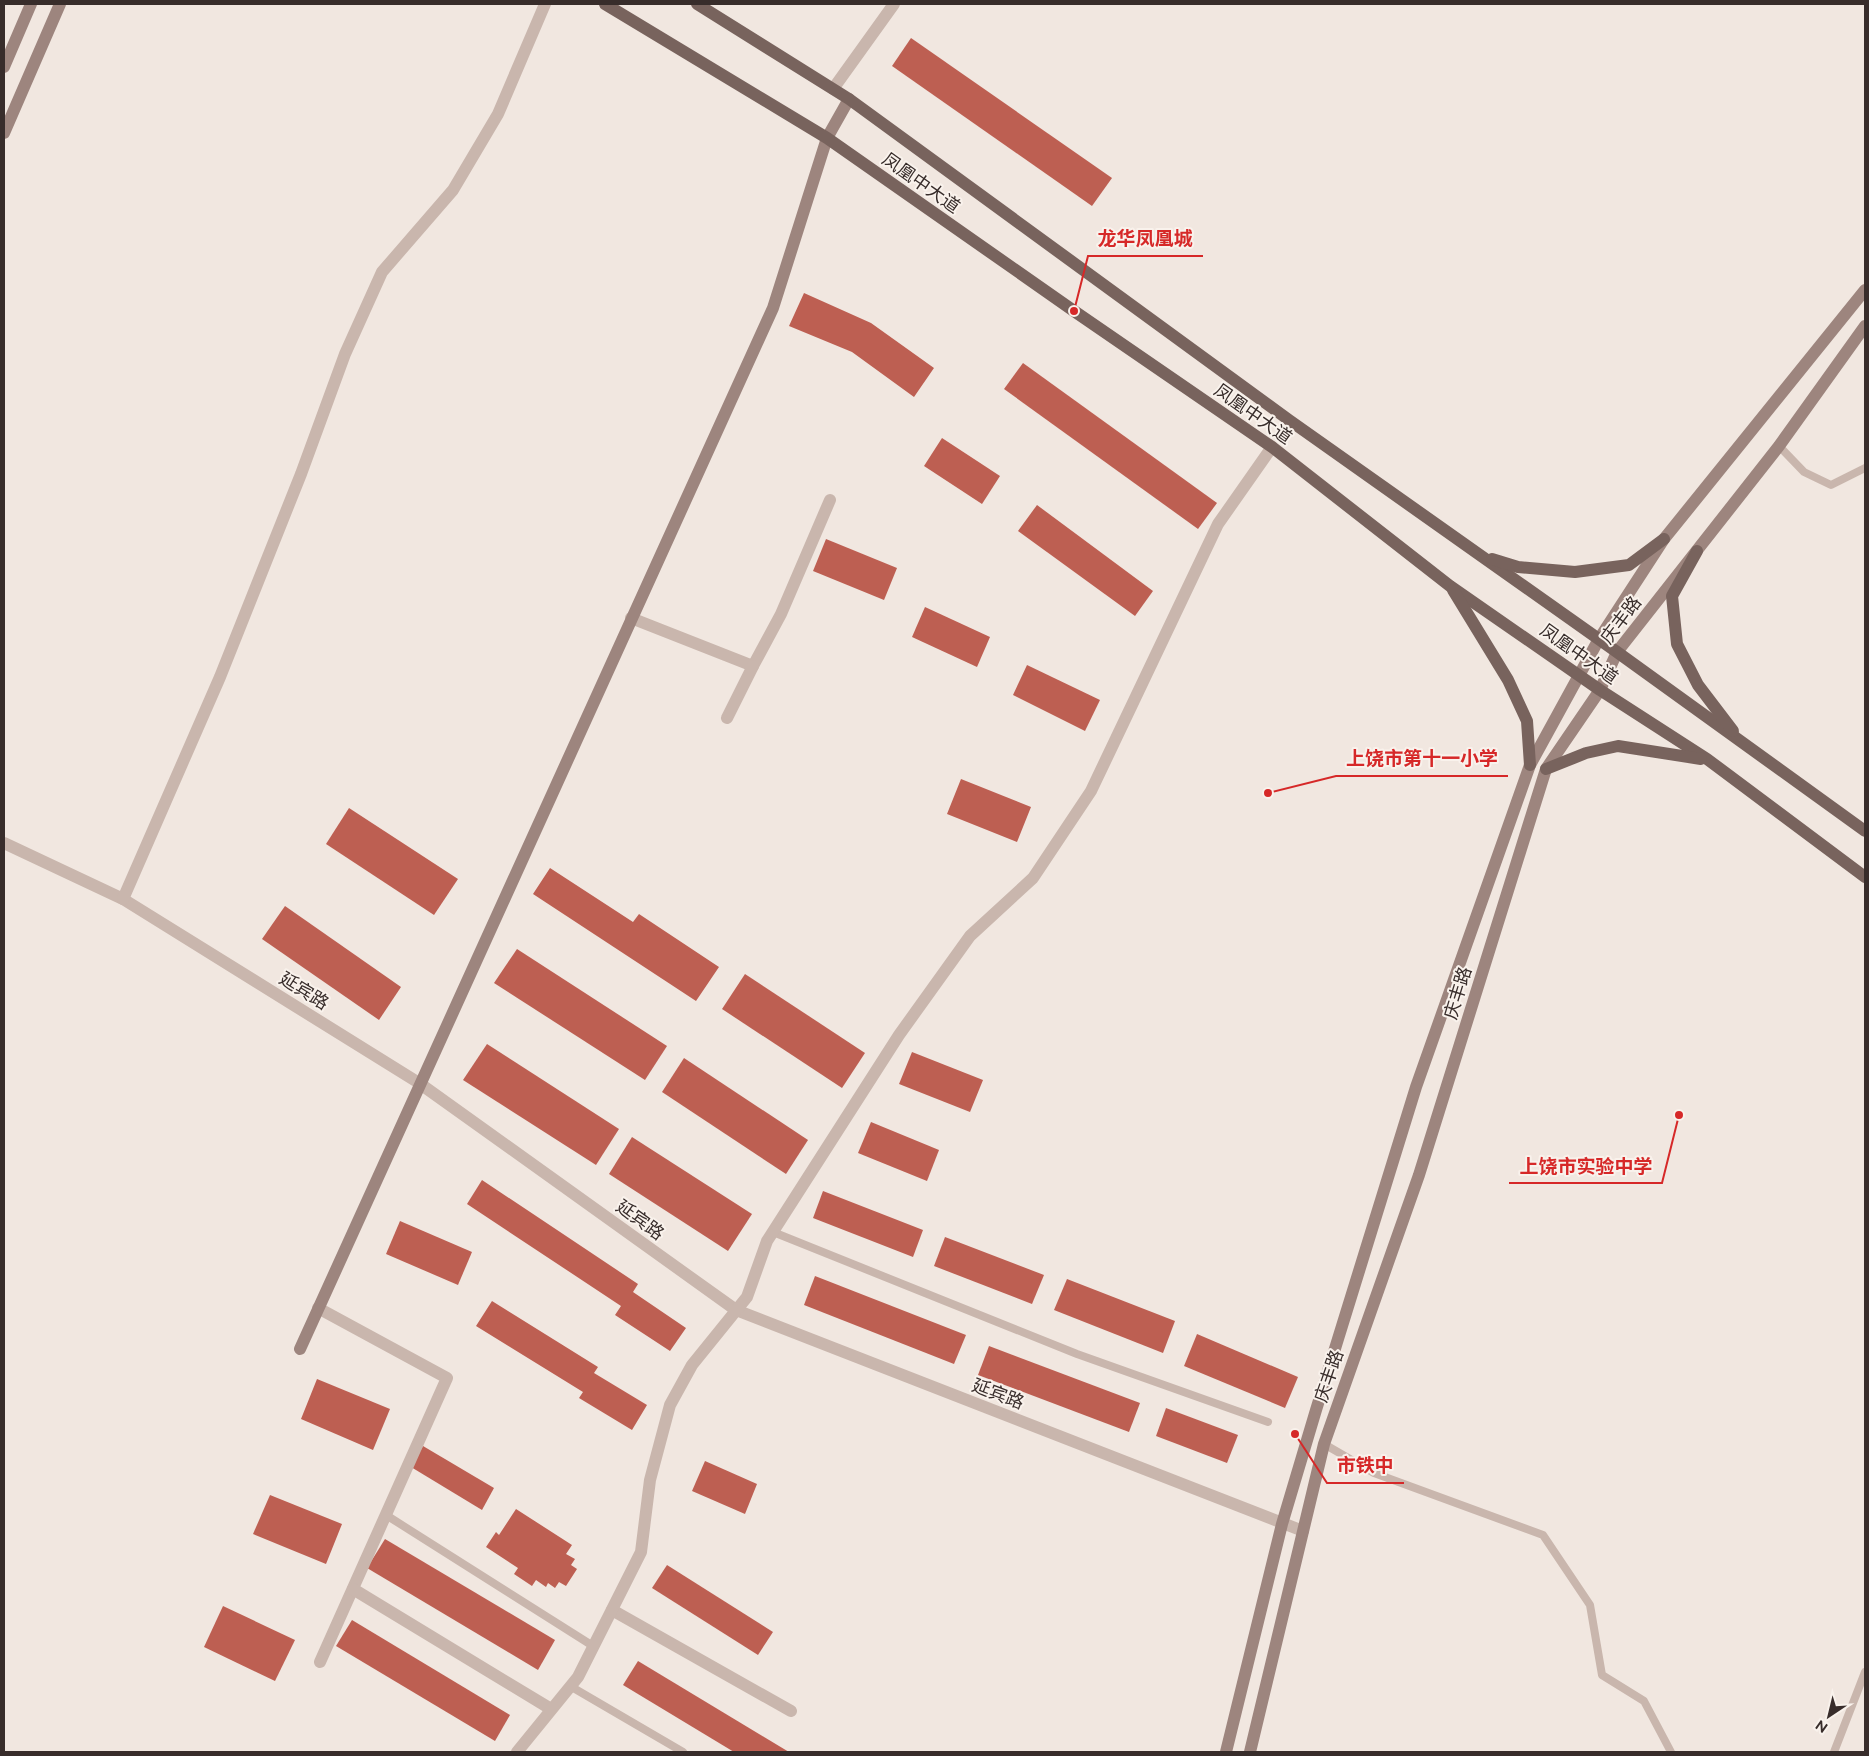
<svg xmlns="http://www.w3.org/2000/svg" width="1869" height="1756" viewBox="0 0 1869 1756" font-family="Raleway,'Noto Sans SC',sans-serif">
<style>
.building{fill:#bd5f52}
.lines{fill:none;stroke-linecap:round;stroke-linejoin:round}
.lane{stroke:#c9b6ad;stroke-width:8}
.street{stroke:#c9b6ad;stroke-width:12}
.secondary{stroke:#9d857e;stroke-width:12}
.primary{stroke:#78635d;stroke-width:12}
.labels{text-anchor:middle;stroke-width:4;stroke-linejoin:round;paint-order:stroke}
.street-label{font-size:18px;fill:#382d2b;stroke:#f9f2ec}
.leader{fill:none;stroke:#d62828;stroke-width:2}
.callout-dot{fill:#d62828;stroke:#f9f2ec;stroke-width:2}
.callout-label{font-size:19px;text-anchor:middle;font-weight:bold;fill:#d62828;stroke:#f9f2ec;stroke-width:4;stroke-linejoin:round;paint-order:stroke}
</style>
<rect width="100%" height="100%" fill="#f1e7e0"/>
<!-- building -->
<g class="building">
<polygon points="911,38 1112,178 1092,206 892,66"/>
<polygon points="804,293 871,323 934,368 914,397 852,352 789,326"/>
<polygon points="1023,363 1217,503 1198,529 1004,389"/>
<polygon points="942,438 1000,476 982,504 924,466"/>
<polygon points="1037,505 1153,591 1135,616 1018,531"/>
<polygon points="826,539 897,568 884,600 813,571"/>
<polygon points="925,607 990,637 977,667 912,637"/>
<polygon points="1027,665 1100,700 1085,731 1013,695"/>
<polygon points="961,779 1031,807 1017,842 947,814"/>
<polygon points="349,808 458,879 434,915 326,844"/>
<polygon points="550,868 633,922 639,914 719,967 696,1001 533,894"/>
<polygon points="285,906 401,987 379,1020 262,939"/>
<polygon points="517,949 667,1046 645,1080 494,983"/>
<polygon points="745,974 865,1053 842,1088 722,1009"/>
<polygon points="487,1044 619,1129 596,1165 463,1080"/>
<polygon points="912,1052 983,1080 970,1112 899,1084"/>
<polygon points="684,1058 808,1140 786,1174 662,1092"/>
<polygon points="871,1122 939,1150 927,1181 858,1153"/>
<polygon points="632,1137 752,1214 728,1251 609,1174"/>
<polygon points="482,1180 638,1284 633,1292 686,1328 670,1351 615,1315 621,1306 467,1204"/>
<polygon points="823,1191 923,1230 913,1257 813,1218"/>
<polygon points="400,1221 472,1252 458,1285 386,1254"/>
<polygon points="945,1237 1044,1275 1032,1304 934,1266"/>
<polygon points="815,1276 966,1335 954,1364 804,1305"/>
<polygon points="1067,1279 1175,1321 1163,1353 1054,1310"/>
<polygon points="492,1301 598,1367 594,1373 647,1405 632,1430 579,1398 583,1392 476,1326"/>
<polygon points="1197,1334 1298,1377 1285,1408 1184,1366"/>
<polygon points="989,1346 1140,1403 1129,1432 978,1375"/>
<polygon points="317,1379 390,1409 373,1450 301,1419"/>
<polygon points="1166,1408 1238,1435 1227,1463 1156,1436"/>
<polygon points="423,1446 494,1488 482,1510 411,1467"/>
<polygon points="705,1461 757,1484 745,1514 692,1491"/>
<polygon points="270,1495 342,1524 326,1564 253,1534"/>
<polygon points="516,1509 572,1545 566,1554 575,1559 571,1565 577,1569 566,1586 559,1582 555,1588 548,1583 546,1587 536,1580 532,1586 514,1574 518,1568 486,1547 496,1532 499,1535"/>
<polygon points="385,1539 555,1640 538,1670 367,1568"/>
<polygon points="667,1565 773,1632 758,1655 652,1588"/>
<polygon points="223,1606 295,1640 275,1681 204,1647"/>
<polygon points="352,1620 510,1715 495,1741 336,1646"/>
<polygon points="638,1661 789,1752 734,1752 623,1685"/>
</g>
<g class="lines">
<!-- lane -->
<g class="lane">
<polyline points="1779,446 1804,472 1831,485 1865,468"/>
<polyline points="773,1232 1077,1354 1268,1422"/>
<polyline points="1324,1444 1374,1473 1543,1535 1590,1605 1602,1675 1644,1701 1671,1752"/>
<polyline points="386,1515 593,1646"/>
<polyline points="570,1686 683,1752"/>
<polyline points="1834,1752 1865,1672"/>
</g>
<!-- street -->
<g class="street">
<polyline points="833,89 894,4"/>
<polyline points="631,618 753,666 781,614 830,500"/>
<polyline points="727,718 753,666"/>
<polyline points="4,843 123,899 419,1083 736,1310 1303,1531"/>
<polyline points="123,899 220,677 301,474 345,354 382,272 453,190 498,114 545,4"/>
<polyline points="318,1308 447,1378 320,1662"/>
<polyline points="353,1589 551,1709"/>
<polyline points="612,1610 791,1711"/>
<polyline points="517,1752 578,1677 641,1552 650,1480 670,1405 692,1365 747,1297 767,1241 899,1035 970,936 1033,878 1091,791 1218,524 1272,447"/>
</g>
<!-- secondary -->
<g class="secondary">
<polyline points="4,67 31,4"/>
<polyline points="4,133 60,4"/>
<polyline points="300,1349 773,308 827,138 849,99"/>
<polyline points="1226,1752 1282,1524 1316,1410 1416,1087 1530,765 1599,639 1664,539 1865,290"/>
<polyline points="1250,1752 1324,1444 1419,1175 1546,769 1600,690 1617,652 1779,446 1865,326"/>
</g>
<!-- primary -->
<g class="primary">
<polyline points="605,4 827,138 1074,311 1272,447 1450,586 1600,690 1707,759 1865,877"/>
<polyline points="697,4 849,99 1289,420 1617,652 1865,831"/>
<polyline points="1697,551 1672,596 1677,644 1698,685 1733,731"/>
<polyline points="1492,559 1518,567 1575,572 1629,565 1664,539"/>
<polyline points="1453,590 1508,680 1527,721 1530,765"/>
<polyline points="1546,769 1586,753 1618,746 1701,759"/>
</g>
</g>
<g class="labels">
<!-- street labels -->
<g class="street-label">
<text transform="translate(921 183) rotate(35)" y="6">凤凰中大道</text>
<text transform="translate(1253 414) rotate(35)" y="6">凤凰中大道</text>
<text transform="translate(1621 620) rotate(-53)" y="6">庆丰路</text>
<text transform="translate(1579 654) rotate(35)" y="6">凤凰中大道</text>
<text transform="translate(304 991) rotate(32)" y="6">延宾路</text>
<text transform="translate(1458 993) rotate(-73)" y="6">庆丰路</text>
<text transform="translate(640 1220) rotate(36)" y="6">延宾路</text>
<text transform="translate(1329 1376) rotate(-71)" y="6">庆丰路</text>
<text transform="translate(998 1394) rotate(21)" y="6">延宾路</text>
</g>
</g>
<!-- callouts -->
<path class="leader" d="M1074 311L1088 256H1203M1268 793L1336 776H1508M1679 1115L1662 1183H1509M1295 1434L1327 1483H1404"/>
<g class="callout-dot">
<circle cx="1074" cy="311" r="5"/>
<circle cx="1268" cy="793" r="5"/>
<circle cx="1679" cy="1115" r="5"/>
<circle cx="1295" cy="1434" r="5"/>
</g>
<g class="callout-label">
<text x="1145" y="245">龙华凤凰城</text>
<text x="1422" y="765">上饶市第十一小学</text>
<text x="1586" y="1173">上饶市实验中学</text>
<text x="1365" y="1472">市铁中</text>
</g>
<!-- border -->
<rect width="1869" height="1756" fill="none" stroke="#382d2b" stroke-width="10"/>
<!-- north arrow -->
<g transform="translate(1829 1716) rotate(215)" stroke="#f9f2ec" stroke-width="4" paint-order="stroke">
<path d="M0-4L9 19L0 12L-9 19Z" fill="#382d2b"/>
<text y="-8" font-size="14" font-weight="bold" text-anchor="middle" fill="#382d2b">N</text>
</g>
</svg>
